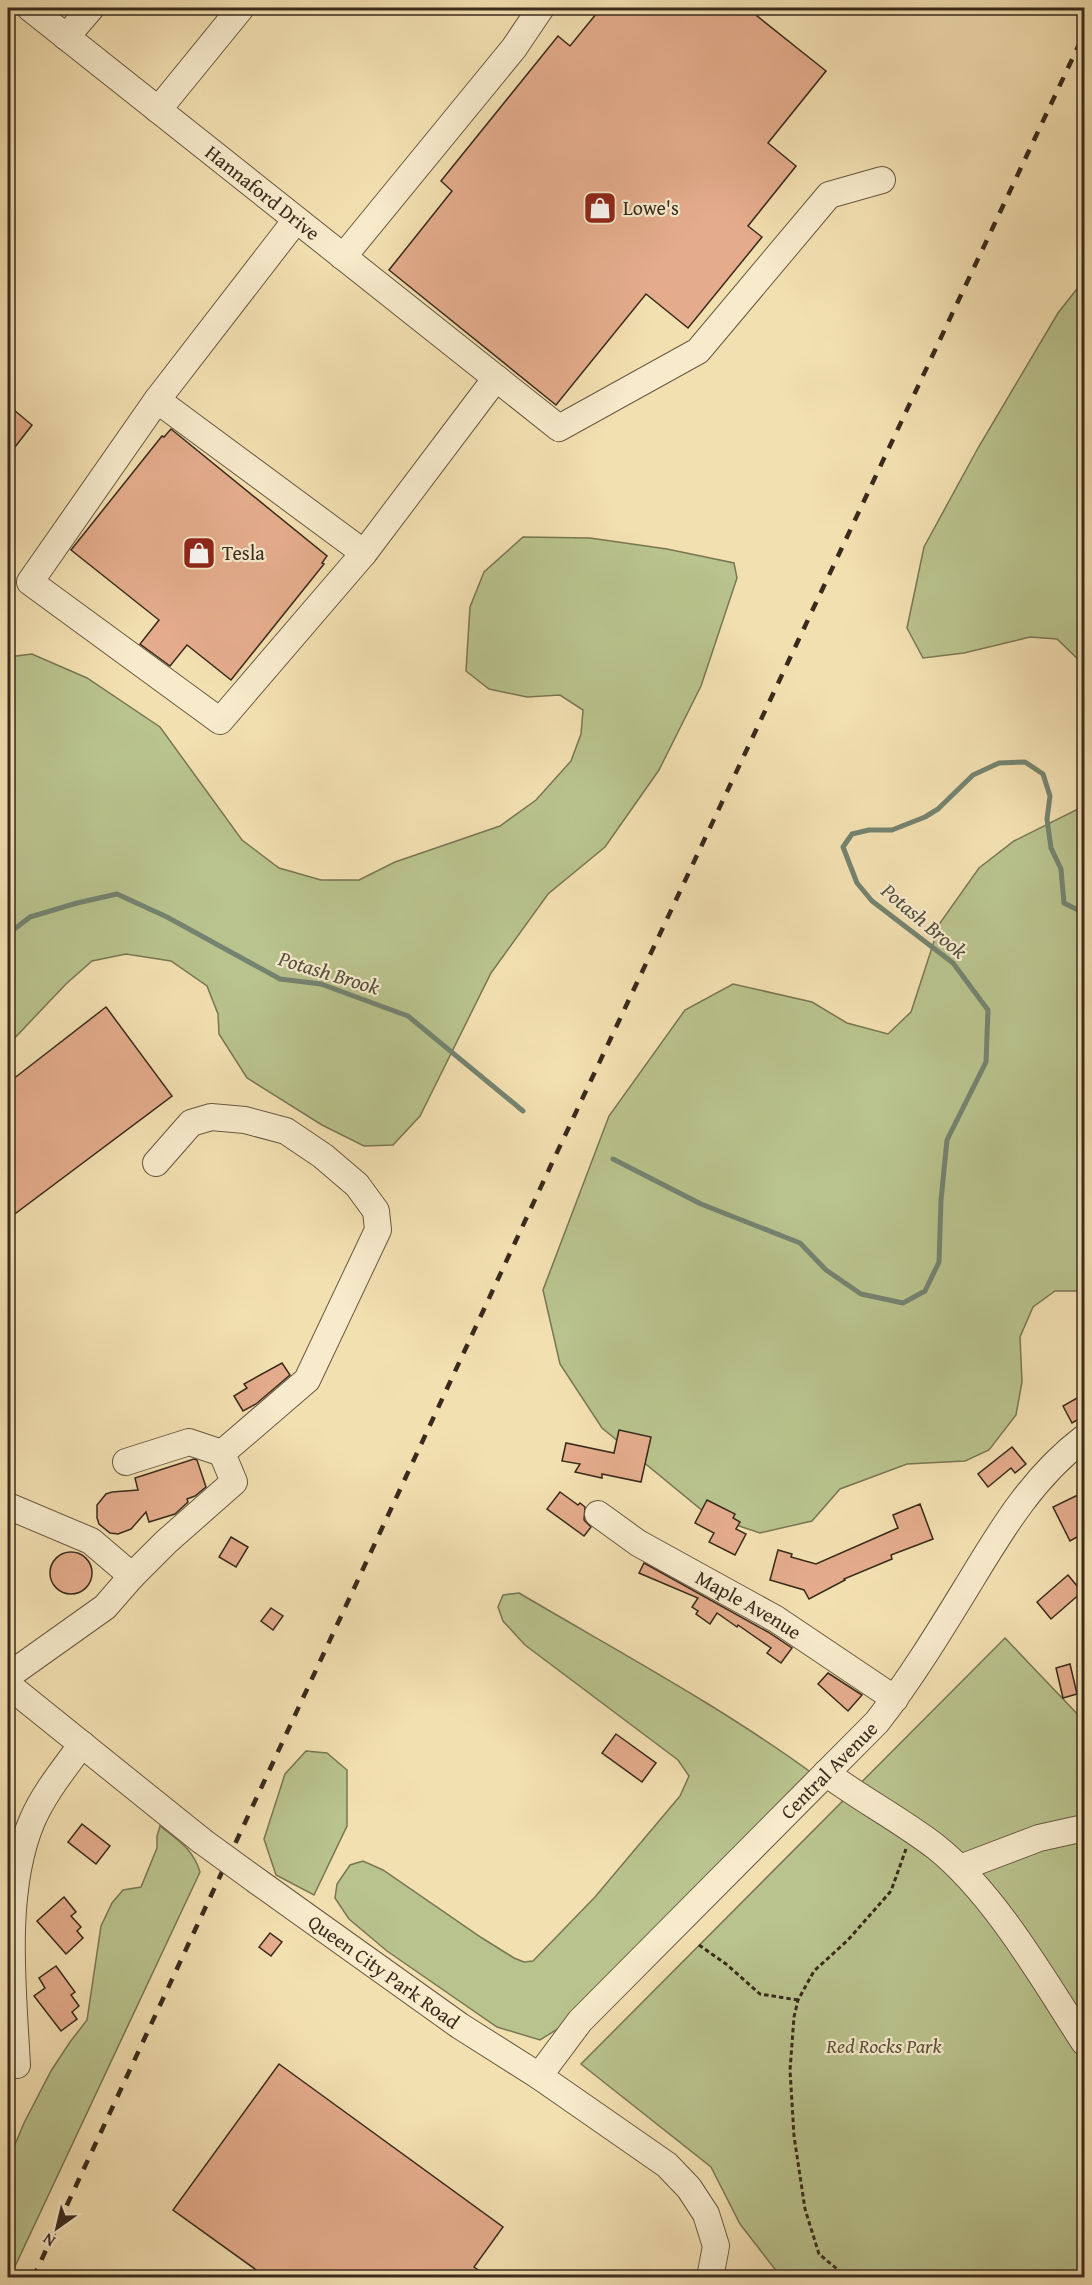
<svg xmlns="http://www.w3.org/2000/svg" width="1092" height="2285" viewBox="0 0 1092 2285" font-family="'Gentium Book Plus',serif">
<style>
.green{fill:#b9c38d;stroke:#797655;stroke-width:1.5}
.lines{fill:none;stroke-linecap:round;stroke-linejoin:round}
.stream{stroke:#748370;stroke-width:5}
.building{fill:#e4ac8c;stroke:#392a1d;stroke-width:1.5}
.minor-casing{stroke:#685842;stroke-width:28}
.path{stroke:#392a1d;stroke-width:3;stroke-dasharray:4.5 3;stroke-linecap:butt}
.minor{stroke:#f7ebcc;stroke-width:26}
.rail{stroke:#392a1d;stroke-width:4.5;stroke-dasharray:10 10;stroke-linecap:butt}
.minor-bridge-casing{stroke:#685842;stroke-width:28;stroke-linecap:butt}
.minor-bridge{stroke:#f7ebcc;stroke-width:26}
.labels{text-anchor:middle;stroke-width:4.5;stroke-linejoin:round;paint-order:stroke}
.street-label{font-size:20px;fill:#392a1d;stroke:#f7ebcc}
.poi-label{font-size:20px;fill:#392a1d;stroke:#f7ebcc;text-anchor:start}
.park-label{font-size:20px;font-style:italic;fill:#595039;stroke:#f7ebcc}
.water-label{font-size:21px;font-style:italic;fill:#524f40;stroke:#f7ebcc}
</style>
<rect width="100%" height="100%" fill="#f3e0b1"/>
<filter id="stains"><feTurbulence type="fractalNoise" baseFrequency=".00333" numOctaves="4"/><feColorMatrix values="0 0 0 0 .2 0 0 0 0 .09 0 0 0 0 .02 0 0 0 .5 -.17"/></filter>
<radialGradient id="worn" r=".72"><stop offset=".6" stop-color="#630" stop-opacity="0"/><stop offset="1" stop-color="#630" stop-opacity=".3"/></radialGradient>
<!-- green -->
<g class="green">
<polygon points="1084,280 1084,665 1057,639 1030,637 964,653 923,658 907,628 924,547 978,448 1058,313"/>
<polygon points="523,537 590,538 667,549 734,563 737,578 701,686 659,770 605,847 548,894 491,973 420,1116 393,1145 364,1146 322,1125 247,1078 219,1034 218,1014 207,986 171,961 126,954 92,961 66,984 8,1045 8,657 32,654 87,678 160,727 242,840 279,868 321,880 359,880 395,862 500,826 536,800 571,761 581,734 583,710 560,695 527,697 489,689 466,671 470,607 484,572"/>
<polygon points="1084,806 1084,1291 1055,1291 1033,1307 1020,1337 1022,1382 1016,1415 989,1450 965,1461 907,1464 840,1489 812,1521 760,1533 709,1516 602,1428 560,1364 543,1290 609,1116 685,1010 733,984 812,1002 847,1023 888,1034 911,1012 940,923 979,868 1014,841"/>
<path d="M519,1593c100,59 203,114 297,183l-241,242 -35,22 -43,-13 -110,-76 -38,-32 -14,-21 2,-14 13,-19 13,-4 20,9 99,68 32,20 10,4 9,-1 62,-64 85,-101 9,-20 -11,-16 -153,-115 -22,-24 -5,-14 5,-12z"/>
<polygon points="1005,1638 1084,1721 1084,2277 781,2277 740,2224 711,2167 581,2064"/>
<polygon points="306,1751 327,1753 347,1770 347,1826 314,1895 276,1875 264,1839 285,1774"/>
<path d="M160,1826c19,15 33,23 40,46l-190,405h-2v-116l16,-38 27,-52 19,-29 17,-22 14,-94 11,-23 11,-13 18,-3 16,-39v-12z"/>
</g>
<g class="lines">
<!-- stream -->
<g class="stream">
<polyline points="8,934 30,917 77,903 117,894 167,917 280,979 321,984 408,1016 523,1111"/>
<polyline points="613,1159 701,1204 800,1243 826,1270 861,1294 903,1303 925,1291 939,1262 941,1200 947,1140 986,1062 988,1010 953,963 872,901 857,883 843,847 852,834 869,830 892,830 925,817 938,809 973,775 999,763 1025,762 1043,774 1050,796 1047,819 1051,848 1061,869 1064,903 1084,913"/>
</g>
</g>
<!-- building -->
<g class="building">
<polygon points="601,8 747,8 826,71 768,143 796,166 748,226 762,237 688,328 646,294 556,405 389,270 452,191 441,181 558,36 570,46"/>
<polygon points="8,405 32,425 8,456"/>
<polygon points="171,429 327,556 322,563 324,564 231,680 187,645 170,666 140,644 159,620 71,550 162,436 164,437"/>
<polygon points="106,1007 172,1096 8,1219 8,1083"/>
<polygon points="282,1363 290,1375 256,1404 243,1411 234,1396 247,1388 244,1384"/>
<polygon points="1084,1394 1084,1416 1072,1423 1063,1406"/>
<polygon points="619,1430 651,1437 641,1482 602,1474 602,1478 575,1472 580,1464 562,1461 566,1443 614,1453"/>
<polygon points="1012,1447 1026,1464 1015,1473 1011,1468 988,1487 978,1474"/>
<polygon points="194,1459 197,1460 206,1487 195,1496 187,1499 188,1502 175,1514 149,1522 146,1512 131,1529 118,1534 110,1533 99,1524 97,1518 97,1505 106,1494 112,1492 138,1490 135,1478"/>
<polygon points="560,1492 578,1505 580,1503 585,1507 584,1520 591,1527 584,1536 547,1509"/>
<polygon points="1084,1492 1084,1533 1070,1541 1053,1507"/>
<polygon points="707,1500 735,1514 733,1518 740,1522 736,1529 746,1534 735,1555 709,1542 714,1533 695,1523"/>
<polygon points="920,1504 933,1539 891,1555 892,1559 844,1579 845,1580 809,1599 804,1590 770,1580 778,1550 792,1554 791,1557 816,1564 898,1528 893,1515"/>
<polygon points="231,1537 248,1547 236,1567 219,1557"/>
<circle cx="71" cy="1573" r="21"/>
<polygon points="644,1563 768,1632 792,1648 781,1663 767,1653 771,1648 738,1625 737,1627 717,1613 710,1624 696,1614 698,1611 692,1607 698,1598 639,1573"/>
<polygon points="1068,1575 1082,1592 1051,1619 1037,1602"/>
<polygon points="271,1608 283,1616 273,1630 261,1621"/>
<polygon points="1070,1664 1077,1694 1063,1698 1056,1668"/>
<polygon points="828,1673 862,1695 848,1711 818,1684"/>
<polygon points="616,1734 656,1763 642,1782 602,1753"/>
<polygon points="82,1824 110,1846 96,1864 68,1842"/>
<polygon points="64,1897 76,1912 71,1916 81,1927 77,1931 83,1938 66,1954 37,1921"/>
<polygon points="270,1933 282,1942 271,1956 259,1947"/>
<polygon points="56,1966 75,1992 71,1995 79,2006 72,2012 77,2019 61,2031 34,1996 45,1988 39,1978"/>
<polygon points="279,2064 503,2227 474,2267 489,2277 266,2277 173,2210"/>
</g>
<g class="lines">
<defs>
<g id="minor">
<path id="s1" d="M30,8l529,420 139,-77 131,-156 53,-15"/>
<polyline points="66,37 91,8"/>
<polyline points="158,110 241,8"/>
<polyline points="296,220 157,400 364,553 496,378"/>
<polyline points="343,257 514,48 541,8"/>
<polyline points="157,400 30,582 220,721 364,553"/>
<polyline points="126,1462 189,1442 222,1453"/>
<polyline points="8,1506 91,1541 132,1576"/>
<path id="s2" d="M598,1514l40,29 138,76 119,80"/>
<polyline points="8,1676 105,1607 132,1576 166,1542 234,1482 222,1453 307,1380 378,1230 376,1211 357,1185 323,1156 286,1131 245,1120 211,1117 191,1123 156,1163"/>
<polyline points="8,1685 202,1841"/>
<path d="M826,1773c35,26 75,47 110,74 58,46 108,133 148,195"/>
<polyline points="960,1868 1039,1838 1084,1828"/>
<path id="s3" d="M257,1881l203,145 79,50 128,89 22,23 17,26 10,32 -6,32"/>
<path d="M17,2065c-4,-76 -15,-173 15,-244 12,-28 32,-52 50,-77"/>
<path id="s4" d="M539,2076l41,-55 297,-299c35,-45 64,-93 94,-142 32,-53 63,-104 113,-142"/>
</g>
</defs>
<!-- minor casing -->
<use href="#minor" class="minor-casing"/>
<!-- path -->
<g class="path">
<polyline points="699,1945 726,1964 760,1994 798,2000"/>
<polyline points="848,2278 819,2254 805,2209 794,2136 790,2070 794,2017 798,2000 814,1971 848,1940 891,1891 906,1849"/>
</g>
<!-- minor -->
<use href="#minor" class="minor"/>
<!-- rail -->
<polyline class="rail" points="33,2278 552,1163 1084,34"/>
<defs>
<polyline id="minor-bridge" points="202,1841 257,1881"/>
</defs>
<!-- minor-bridge casing -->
<use href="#minor-bridge" class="minor-bridge-casing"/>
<!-- minor-bridge -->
<use href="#minor-bridge" class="minor-bridge"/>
</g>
<!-- icons -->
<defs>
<symbol id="shop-square" viewBox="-11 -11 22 22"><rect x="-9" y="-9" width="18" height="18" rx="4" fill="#8f2418" stroke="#f7ebcc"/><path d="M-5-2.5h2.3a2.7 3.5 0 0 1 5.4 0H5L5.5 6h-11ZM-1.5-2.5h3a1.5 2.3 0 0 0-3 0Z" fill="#fff"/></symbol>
</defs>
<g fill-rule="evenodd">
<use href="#shop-square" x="581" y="189" width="38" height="38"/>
<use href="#shop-square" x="180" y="534" width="38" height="38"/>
</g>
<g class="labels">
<!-- street labels -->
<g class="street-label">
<text dy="7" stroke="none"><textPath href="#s1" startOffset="297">Hannaford Drive</textPath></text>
<text dy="7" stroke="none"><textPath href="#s2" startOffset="176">Maple Avenue</textPath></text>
<text dy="7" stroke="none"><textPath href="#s4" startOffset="422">Central Avenue</textPath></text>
<text dy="7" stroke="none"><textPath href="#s3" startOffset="156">Queen City Park Road</textPath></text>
</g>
<!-- poi labels -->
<g class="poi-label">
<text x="623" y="215">Lowe's</text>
<text x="222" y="560">Tesla</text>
</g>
<!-- park labels -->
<g class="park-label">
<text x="884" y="2053">Red Rocks Park</text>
</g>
<!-- water labels -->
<g class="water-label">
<text transform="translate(924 921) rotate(40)" y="7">Potash Brook</text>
<text transform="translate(329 973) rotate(17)" y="7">Potash Brook</text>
</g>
</g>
<!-- margin -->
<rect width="1092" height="2285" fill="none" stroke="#f3e0b1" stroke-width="30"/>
<rect x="9" y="9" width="1074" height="2267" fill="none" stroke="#392a1d" stroke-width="3"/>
<rect x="15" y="15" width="1062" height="2255" fill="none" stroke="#392a1d" stroke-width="1.5"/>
<!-- north arrow -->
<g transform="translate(57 2228) rotate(214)" stroke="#f7ebcc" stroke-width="4.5" paint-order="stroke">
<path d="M0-4.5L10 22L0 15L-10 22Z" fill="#392a1d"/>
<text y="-9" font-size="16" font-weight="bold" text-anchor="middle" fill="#392a1d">N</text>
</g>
<rect width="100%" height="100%" filter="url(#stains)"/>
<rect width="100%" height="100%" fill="url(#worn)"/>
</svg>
